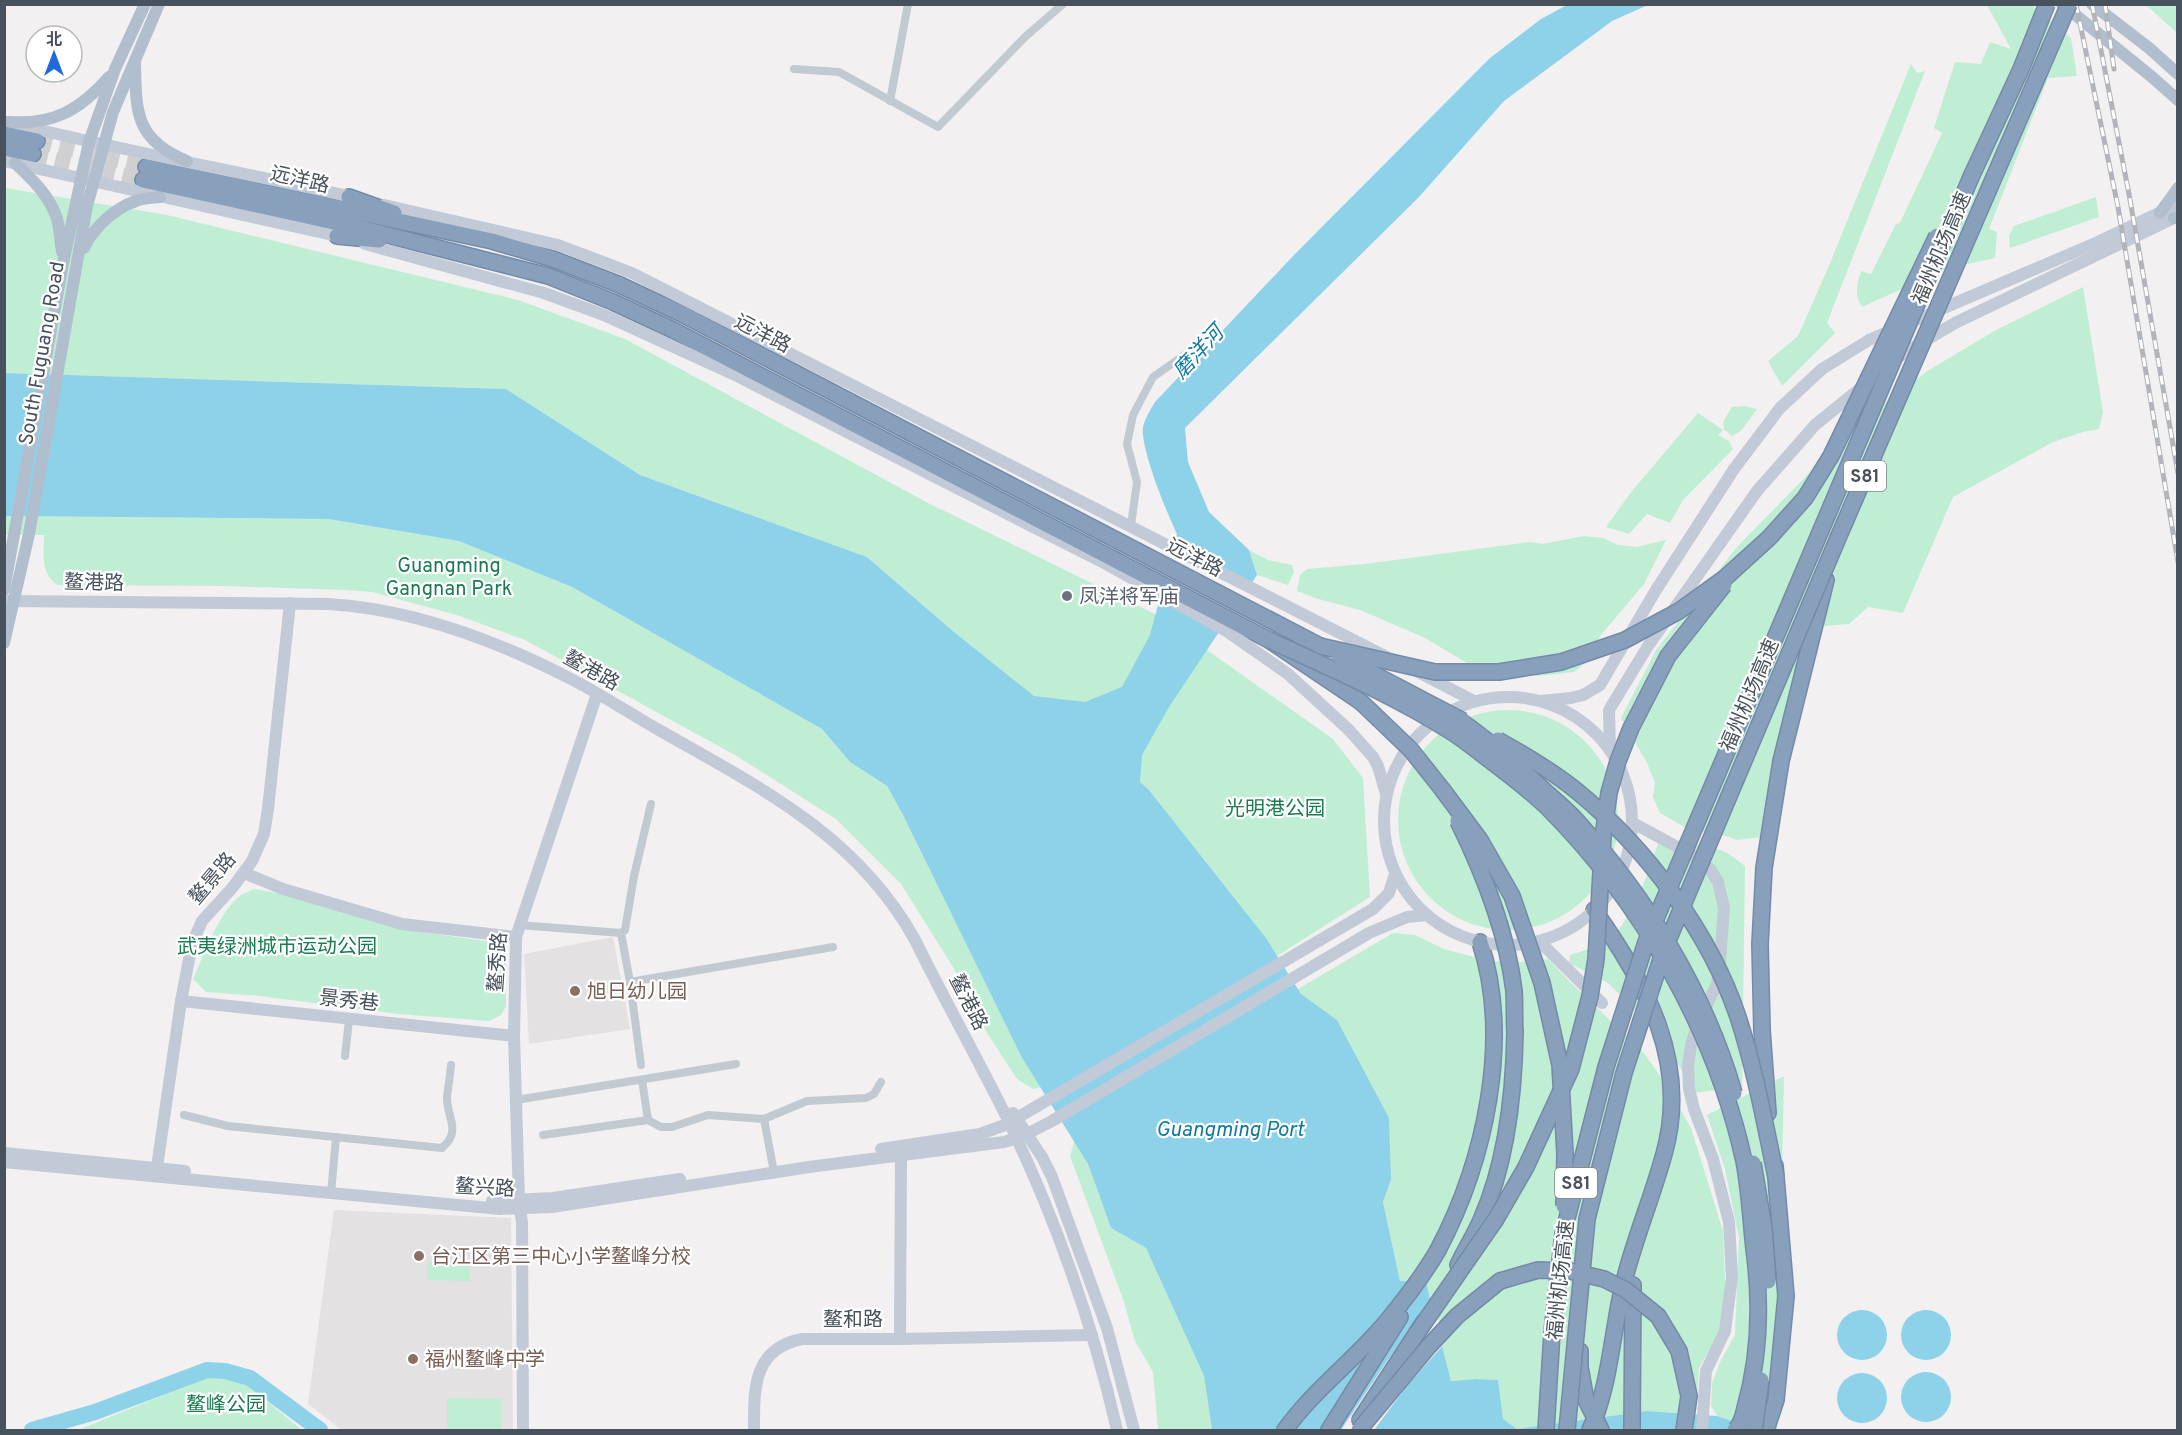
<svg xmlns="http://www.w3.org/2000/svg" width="2182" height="1435" viewBox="0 0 2182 1435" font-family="Overpass,'Noto Sans SC',sans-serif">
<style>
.education{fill:#e3e1e1}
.green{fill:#c0eed4}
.water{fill:#8ed2e9}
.pier{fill:#f2f0f0}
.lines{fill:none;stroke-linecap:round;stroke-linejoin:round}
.river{stroke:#8ed2e9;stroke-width:16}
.highway-tunnel{stroke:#d0d0d2;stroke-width:15;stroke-dasharray:15 8;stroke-linecap:butt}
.highway-casing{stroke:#748ba8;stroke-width:18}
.street{stroke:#c1c9d1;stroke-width:8}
.secondary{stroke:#c1cad6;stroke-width:12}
.primary{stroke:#b0becd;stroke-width:12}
.highway{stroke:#89a0bd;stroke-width:15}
.rail-casing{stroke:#b2b4ba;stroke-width:5}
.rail{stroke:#fff;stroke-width:3;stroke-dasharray:9;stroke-linecap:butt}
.highway-bridge-casing{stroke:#748ba8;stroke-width:18;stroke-linecap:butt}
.highway-bridge{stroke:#89a0bd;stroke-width:15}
.worship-dot{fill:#6b7280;stroke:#fff;stroke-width:2}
.education-dot{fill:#8d6e63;stroke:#fff;stroke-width:2}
.labels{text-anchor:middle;stroke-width:4.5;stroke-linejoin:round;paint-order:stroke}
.shield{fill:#fff;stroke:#7f868d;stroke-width:1.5}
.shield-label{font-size:18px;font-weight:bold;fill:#48525c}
.street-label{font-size:20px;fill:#48525c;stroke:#fff}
.park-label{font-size:20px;fill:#1a7c50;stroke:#fff}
.worship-label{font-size:20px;fill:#5b616d;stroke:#fff;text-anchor:start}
.education-label{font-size:20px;fill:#785e54;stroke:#fff;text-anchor:start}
.water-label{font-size:21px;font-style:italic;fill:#117aa0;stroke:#fff}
</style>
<rect width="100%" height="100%" fill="#f2f0f0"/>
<!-- education -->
<g class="education">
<polygon points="613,937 630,1029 529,1044 524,954"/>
<polygon points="334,1210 511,1218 513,1430 342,1430 308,1404"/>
</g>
<!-- green -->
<g class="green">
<path d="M1987,5h44l40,33 6,38 -29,2 -59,151 8,3 -2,26 -50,11 -83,38c-8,-12 -5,-23 -1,-36l10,3 25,-50 4,-1 42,-90 -8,-5 21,-66 26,2 9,-22 21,7z"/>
<polygon points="2146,5 2177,5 2177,33"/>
<polygon points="1911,64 1917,73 1925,71 1827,323 1835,333 1782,386 1768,361 1798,336 1828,268"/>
<polygon points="5,188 167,215 518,300 625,339 928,503 1159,616 1333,739 1363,778 1370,897 1277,956 1266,938 1149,790 954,632 867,557 640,475 506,389 5,373"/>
<polygon points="2096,197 2099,217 2010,248 2009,236 2014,226"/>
<polygon points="2083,287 2103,412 2099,429 2083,432 2053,442 1953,497 1903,613 1868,607 1849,624 1823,626 1809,673 1771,836 1737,840 1726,836 1686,828 1660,813 1653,797 1655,783 1647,763 1621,718 1656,650 1737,547 1858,423 1929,370 1996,330"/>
<polygon points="1744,406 1757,409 1741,431 1732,436 1724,429 1723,422 1732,407"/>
<polygon points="1698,413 1723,430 1718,435 1729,441 1733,449 1683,500 1670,523 1647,514 1629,534 1606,527 1632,491"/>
<path d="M4,516l324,3 131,22 113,46 250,142 28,33 37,24 16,29 118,241 21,31 -9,2 -16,-10 -30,-46 -34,-66 -52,-83 -65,-65 -101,-64 -210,-115 -68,-25 -85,-23 -26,-2 -122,-4 -167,-1c-17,-14 -13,-29 -13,-50h-39z"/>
<polygon points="1583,536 1603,538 1618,545 1637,547 1666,540 1644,584 1601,635 1584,664 1574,672 1538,676 1467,663 1423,637 1360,610 1315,598 1297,591 1300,575 1307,569 1365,564 1529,542 1543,544"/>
<polygon points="1249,550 1268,560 1292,565 1294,572 1288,585 1257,575"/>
<circle cx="1508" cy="820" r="110"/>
<path d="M1660,837l61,13 8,4 16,12 -3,221 -49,6 -3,-10 -36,-54 -46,-46 -39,-20 1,-8c12,-4 24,-7 35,-13 26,-15 46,-77 55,-105z"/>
<path d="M254,889l33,6 134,37 85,12v62l-5,9 -12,6 -91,-7 -138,-18 -54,-4 -13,-13c11,-24 26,-68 48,-84 4,-2 9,-4 13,-6z"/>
<polygon points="1393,933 1415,935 1444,949 1489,961 1523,962 1548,959 1570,982 1644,1053 1667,1086 1691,1128 1723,1231 1726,1302 1718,1336 1699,1368 1696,1414 1647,1411 1517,1429 1503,1419 1497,1380 1476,1379 1451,1381 1426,1282 1400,1281 1383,1202 1391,1180 1298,989"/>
<polygon points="1784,1076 1777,1430 1760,1430 1717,1416 1711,1406 1712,1383 1721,1360 1735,1335 1739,1238 1725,1169 1707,1115"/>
<polygon points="1075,1140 1088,1164 1111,1228 1146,1248 1204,1376 1212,1430 1158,1430 1153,1372 1135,1341 1123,1299 1070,1156"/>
<polygon points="427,1262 470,1262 470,1281 427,1280"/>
<polygon points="208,1377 219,1377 245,1383 302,1430 78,1430"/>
<polygon points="447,1398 501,1399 501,1430 447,1430"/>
</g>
<!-- water -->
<g class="water">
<path d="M1567,5h81l-36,16 -108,80 -85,96 -234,231 3,34 21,50 40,38 8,25 -88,132 -27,48 -2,27 9,8 117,148 35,56 36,26 52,98 2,62 -8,22 17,79 26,1 25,99 25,-2 22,1 5,39 14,10 130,-18 70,5 43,14h-548l-8,-54 -58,-128 -35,-20 -23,-64 -67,-108 -118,-241 -16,-29 -37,-24 -28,-33 -250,-142 -113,-46 -131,-22 -323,-3v-143l501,16 134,86 227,82 87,75 80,64 51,6 37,-15 28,-52 27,-101c-10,-21 -37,-86 -34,-107 2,-9 8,-18 12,-25l140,-148 195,-196 51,-39z"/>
<circle cx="1862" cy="1335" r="25"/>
<circle cx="1926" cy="1335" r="25"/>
<circle cx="1926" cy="1397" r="25"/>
<circle cx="1862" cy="1398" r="25"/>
</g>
<!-- pier -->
<g class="pier">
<polygon points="1169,553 1249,593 1228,623 1160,587"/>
<polygon points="1432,1295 1439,1322 1427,1337 1427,1341 1441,1327 1445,1343 1407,1386 1374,1430 1341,1430 1387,1361 1420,1316"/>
</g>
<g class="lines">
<!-- river -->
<polyline class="river" points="32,1430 95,1412 207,1370 225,1371 250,1378 320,1430"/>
<!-- highway-tunnel -->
<g class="highway-tunnel">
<polyline points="37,141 146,167"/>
<polyline points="33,154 143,180"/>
</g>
<defs>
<g id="highway">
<polyline points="4,134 37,141"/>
<polyline points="4,148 33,154"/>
<polyline points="146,167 492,241 553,259 620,285 682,314 1320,646"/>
<polyline points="143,180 352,226 548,276 613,302 673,330 1269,640 1361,702"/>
<polyline points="349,197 394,213"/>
<polyline points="337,236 379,240"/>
<polyline points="1768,1113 1762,1030 1760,944 1764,868 1781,761 1826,580"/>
<path d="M1458,1265c7,-15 16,-29 23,-45 26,-58 33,-125 34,-188"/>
<polyline points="1580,1351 1580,1367 1586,1400 1601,1430"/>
<polyline points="1360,1420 1424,1322"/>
<path d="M1285,1430c29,-41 71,-71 103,-110 17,-21 36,-45 50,-70 47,-89 74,-211 42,-308"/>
<polyline points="1329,1430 1400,1317"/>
<path d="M1590,1430c20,-45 22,-97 33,-145 11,-45 29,-87 41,-131 26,-92 -18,-170 -70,-244"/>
<polyline points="1632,1430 1633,1285"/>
<polyline points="1766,1430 1776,1400 1786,1296 1775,1166"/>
</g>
</defs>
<!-- highway casing -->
<use href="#highway" class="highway-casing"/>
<!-- street -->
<g class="street">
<polyline points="794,69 839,72 938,127 1025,37 1063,4"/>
<polyline points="890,101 908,4"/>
<polyline points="1131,525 1137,482 1127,444 1133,415 1153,377 1196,347"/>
<polyline points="519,925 621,933"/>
<polyline points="630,982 833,947"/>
<polyline points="345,1056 349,1020"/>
<polyline points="641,1065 630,982 621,933 625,930 634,876 651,804"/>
<polyline points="642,1080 648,1120"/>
<polyline points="516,1100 736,1064"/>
<path d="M184,1115l44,11 214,22c20,-17 5,-30 5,-50 1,-11 3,-22 4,-33"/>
<polyline points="764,1119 774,1172"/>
<polyline points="543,1135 648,1120 661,1127 672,1127 708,1115 764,1119 807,1101 866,1098 874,1094 881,1082"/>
<polyline points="331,1194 336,1137"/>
</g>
<!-- secondary -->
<g class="secondary">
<path d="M15,124c113,28 227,48 341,74"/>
<polyline points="4,161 346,238"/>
<polyline points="384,205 558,245 632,273 1387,657"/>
<polyline points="365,244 544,293 604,315 733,374 1106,564 1228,632 1288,674 1349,730 1373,757 1378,766 1386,794"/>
<path d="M4,601l324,3c85,5 170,37 245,76 29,15 58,34 86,50 100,57 198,105 256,210 30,61 64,121 94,182 47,98 84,203 108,308"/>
<polyline points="1416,671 1474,701"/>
<circle cx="1508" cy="821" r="124"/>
<polyline points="1541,701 1571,698 1583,695 1600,685 1656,590 1734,469 1780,408 1822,369 1869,340 2098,242 2178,204"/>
<polyline points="1610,748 1609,710 1648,646 1757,491 1815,425 1904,353 1955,323 2178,216"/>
<polyline points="1633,823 1696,857 1710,869 1718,882 1724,908 1720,961 1717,984 1698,1023 1691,1045 1688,1066 1689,1089 1694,1109 1713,1159 1729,1222 1732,1277 1725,1331 1706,1371 1702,1430"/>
<polyline points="244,873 283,889 402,924 516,937"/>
<polyline points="1539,941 1602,1003"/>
<polyline points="181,1001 514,1036"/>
<polyline points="1013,1113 1042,1157 1052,1177 1107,1328 1134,1430"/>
<polyline points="881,1149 980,1134 1005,1125 1373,909 1389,893 1395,874"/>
<polyline points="4,1153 185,1171"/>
<polyline points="4,1162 500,1209 552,1207 809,1167 1004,1142 1021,1137 1052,1121 1369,933 1407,917 1427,915"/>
<polyline points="156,1174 181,1001 192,944 202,921 233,887 252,861 264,834 268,809 290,603"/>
<polyline points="492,1201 553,1198 680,1179"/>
<polyline points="900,1339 1092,1335"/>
<polyline points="523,1430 522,1223 519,1200 514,1036 516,937 597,694"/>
<path d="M754,1430c0,-40 -2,-81 48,-91h98l1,-184 -2,-8"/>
</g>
<!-- primary -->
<g class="primary">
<polyline points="2062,4 2152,77 2178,100"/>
<polyline points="2092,4 2149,48 2178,74"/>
<path d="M135,63c1,49 0,77 52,98"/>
<path d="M8,122c45,3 71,-11 101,-45"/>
<path d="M15,163c17,16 35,33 42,56 3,10 3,22 5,33"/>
<polyline points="2160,213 2178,188"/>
<polyline points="2174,218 2178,218"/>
<path d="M84,248c9,-20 31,-40 52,-47 8,-3 16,-3 24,-4"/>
<polyline points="4,590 63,264 89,142 115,69 145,4"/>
<polyline points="4,643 29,534 87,206 113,112 159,4"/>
</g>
<!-- highway -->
<use href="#highway" class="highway"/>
<defs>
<g id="rail">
<polyline points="2076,4 2118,207 2178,562"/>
<polyline points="2092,4 2129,194 2178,473"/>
<polyline points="2105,4 2114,69"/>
</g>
</defs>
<!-- rail casing -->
<use href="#rail" class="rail-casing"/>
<!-- rail -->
<use href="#rail" class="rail"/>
<defs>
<g id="highway-bridge">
<path d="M1269,640c61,28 124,55 181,91 13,8 25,18 37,27 20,15 41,31 59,48 95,95 169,223 198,355 6,31 7,64 11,96 6,50 4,102 -10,151 -2,8 -3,16 -10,22"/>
<polyline points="1320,646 1435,672 1499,672 1561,662 1625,640 1679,611 1726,577 1769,538 1805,498 1831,456 1937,236"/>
<polyline points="1339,656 1463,721"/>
<polyline points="1361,702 1411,750 1442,789 1480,840 1512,896 1542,983 1560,1065 1565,1153 1564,1206"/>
<path d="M1455,717c33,23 62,48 91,75 10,9 21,18 30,28 71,78 129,172 158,273"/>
<path d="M1498,740c27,15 56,32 80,52 69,57 132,141 160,225 17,52 27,107 38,160"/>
<path d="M1458,821c26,53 49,111 56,170 1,13 0,28 1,41"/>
<polyline points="1753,1163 1764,1228 1768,1281"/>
<polyline points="1417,1333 1496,1219 1526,1167 1571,1069 1590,996 1596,959 1603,837 1609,793 1618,761 1631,728 1668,656 1724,585"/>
<polyline points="1359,1430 1429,1346 1457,1316 1500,1281 1538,1270 1570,1271 1604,1279 1626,1290 1658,1316 1679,1351 1689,1396 1684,1430"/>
<polyline points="1546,1430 1552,1332 1563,1234 1606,1067 1646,942 1971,177 2021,69 2047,4"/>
<polyline points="1567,1430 1587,1219 1624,1073 1664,950 1838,538 2069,4"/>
<polyline points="1754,1430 1761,1380"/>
</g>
</defs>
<!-- highway-bridge casing -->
<use href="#highway-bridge" class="highway-bridge-casing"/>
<!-- highway-bridge -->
<use href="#highway-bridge" class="highway-bridge"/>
</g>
<!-- markers -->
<circle class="worship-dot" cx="1067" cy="596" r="6"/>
<g class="education-dot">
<circle cx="575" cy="991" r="6"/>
<circle cx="419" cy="1256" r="6"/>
<circle cx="413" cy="1359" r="6"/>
</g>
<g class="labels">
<!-- shield labels -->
<g class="shield">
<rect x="1844" y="461" width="42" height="30" rx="4.5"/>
<rect x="1555" y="1168" width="42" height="30" rx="4.5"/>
</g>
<g class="shield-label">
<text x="1865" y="482">S81</text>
<text x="1576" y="1189">S81</text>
</g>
<!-- street labels -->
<g class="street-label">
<text transform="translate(300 179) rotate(13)" y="7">远洋路</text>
<text transform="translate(1941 248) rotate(-67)" y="7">福州机场高速</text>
<text transform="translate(763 333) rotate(27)" y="7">远洋路</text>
<text transform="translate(41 353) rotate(-80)" y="7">South Fuguang Road</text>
<text transform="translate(1195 557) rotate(27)" y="7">远洋路</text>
<text transform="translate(94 582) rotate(1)" y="7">鳌港路</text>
<text transform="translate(592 670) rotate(29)" y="7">鳌港路</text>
<text transform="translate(1749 695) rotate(-67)" y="7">福州机场高速</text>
<text transform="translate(212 878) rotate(-50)" y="7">鳌景路</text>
<text transform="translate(497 962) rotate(-86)" y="7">鳌秀路</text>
<text transform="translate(349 1000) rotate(6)" y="7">景秀巷</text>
<text transform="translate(969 1002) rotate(63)" y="7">鳌港路</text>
<text transform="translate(485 1187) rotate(3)" y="7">鳌兴路</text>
<text transform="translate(1560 1280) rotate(-84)" y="7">福州机场高速</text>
<text x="853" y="1326">鳌和路</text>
</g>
<!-- park labels -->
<g class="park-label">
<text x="449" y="572">Guangming<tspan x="449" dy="23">Gangnan Park</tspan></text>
<text x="1275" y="815">光明港公园</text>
<text x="277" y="953">武夷绿洲城市运动公园</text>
<text x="226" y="1411">鳌峰公园</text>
</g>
<!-- worship labels -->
<g class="worship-label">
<text x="1079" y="603">凤洋将军庙</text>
</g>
<!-- education labels -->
<g class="education-label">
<text x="587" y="998">旭日幼儿园</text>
<text x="431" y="1263">台江区第三中心小学鳌峰分校</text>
<text x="425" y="1366">福州鳌峰中学</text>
</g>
<!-- water labels -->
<g class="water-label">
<text transform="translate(1198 352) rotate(-47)" y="7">磨洋河</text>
<text x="1230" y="1136">Guangming Port</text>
</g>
</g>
<!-- border -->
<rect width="2182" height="1435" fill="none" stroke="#48525c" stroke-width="12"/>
<!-- north arrow -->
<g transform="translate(54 54)"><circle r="28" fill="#ffffff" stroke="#b6babe" stroke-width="1.5"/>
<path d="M0-4.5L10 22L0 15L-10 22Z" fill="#1f69dd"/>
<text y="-9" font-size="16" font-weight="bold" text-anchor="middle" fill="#48525c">北</text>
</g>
</svg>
